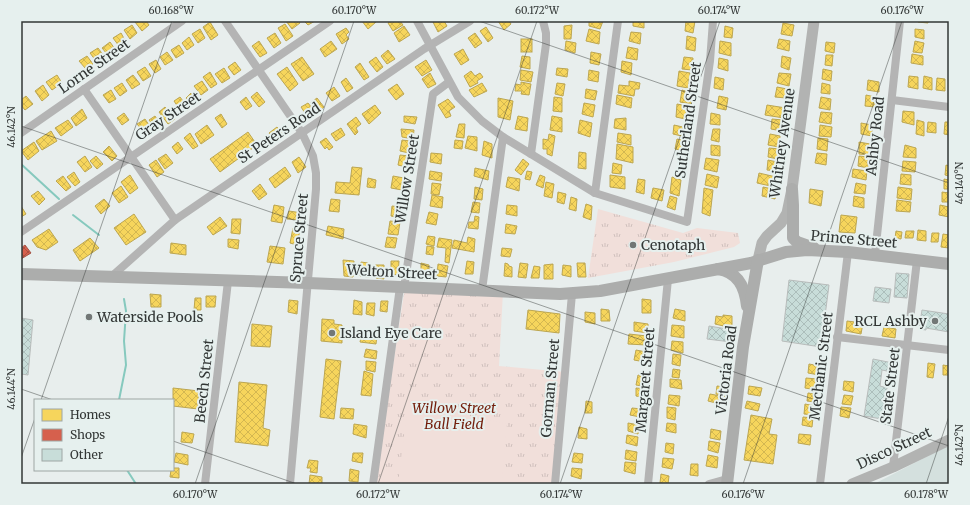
<svg xmlns="http://www.w3.org/2000/svg" width="970" height="505" viewBox="0 0 970 505" font-family="Merriweather,serif">
<style>
.built{fill:#d4e0de}
.park{fill:url(#park-tufts)}
.garden{fill:#f1dfda}
.homes{fill:url(#homes-cross-hatch);stroke:#bca651}
.shops{fill:url(#shops-cross-hatch);stroke:#a55446}
.lines{fill:none;stroke-linecap:round;stroke-linejoin:round}
.stream{stroke:#86c9be;stroke-width:2}
.building{fill:url(#building-cross-hatch);stroke:#b8bcbb}
.street{stroke:#b4b4b4;stroke-width:8}
.secondary{stroke:#b2b3b2;stroke-width:11}
.primary{stroke:#acadac;stroke-width:12}
.ticks{fill:none;stroke:#333736;stroke-width:1;stroke-opacity:0.45}
.poi-dot{fill:#727776;stroke:#e6f0ee;stroke-width:1.5}
.labels{text-anchor:middle;stroke-width:4;stroke-linejoin:round;paint-order:stroke}
.street-label{font-size:14px;fill:#333736;stroke:#e6f0ee}
.poi-label{font-size:14px;fill:#333736;stroke:#e6f0ee;text-anchor:start}
.park-label{font-size:14px;font-style:italic;fill:#731e0b;stroke:#e6f0ee}
.neatline{fill:none;stroke:#333736;stroke-width:1.5}
.ticks-label{font-size:10px;text-anchor:middle;fill:#333736}
</style>
<defs>
<pattern id="park-tufts" width="24" height="20" patternUnits="userSpaceOnUse"><rect width="24" height="20" fill="#f1dfda"/><path d="M3 7l-1-3M5 7V3M7 7l1-3M15 17l-1-3M17 17v-4M19 17l1-3" fill="none" stroke="#cfc0bc"/></pattern>
<pattern id="homes-cross-hatch" width="8" height="8" patternUnits="userSpaceOnUse"><rect width="8" height="8" fill="#f6d55c"/><path d="M0 0l8 8M0 8l8-8" fill="none" stroke="#d3b751"/></pattern>
<pattern id="shops-cross-hatch" width="8" height="8" patternUnits="userSpaceOnUse"><rect width="8" height="8" fill="#d6604d"/><path d="M0 0l8 8M0 8l8-8" fill="none" stroke="#ae5041"/></pattern>
<pattern id="building-cross-hatch" width="8" height="8" patternUnits="userSpaceOnUse"><rect width="8" height="8" fill="#c8ddd9"/><path d="M0 0l8 8M0 8l8-8" fill="none" stroke="#acbebb"/></pattern>
</defs>
<rect width="100%" height="100%" fill="#e8eeed"/>
<!-- built -->
<polygon class="built" points="949,445 949,484 874,484"/>
<!-- park -->
<g class="park">
<polygon points="598,209 683,233 697,228 738,233 740,243 734,247 674,262 588,278"/>
<polygon points="405,287 503,292 499,366 565,372 555,484 375,484"/>
</g>
<!-- garden -->
<polygon class="garden" points="408,402 507,424 502,484 398,484"/>
<!-- homes -->
<g class="homes">
<polygon points="137,21 146,21 149,25 142,31 135,22"/>
<polygon points="286,21 299,21 300,23 292,29"/>
<polygon points="304,21 315,21 308,25"/>
<polygon points="362,21 376,21 376,22 368,29"/>
<polygon points="391,21 400,21 403,25 393,31 388,23"/>
<polygon points="435,21 444,21 447,26 438,32 433,22"/>
<polygon points="498,21 509,21 511,24 504,30"/>
<polygon points="589,21 603,21 600,29 589,26"/>
<polygon points="633,21 644,21 644,28 633,26"/>
<polygon points="686,21 695,21 693,33 685,31"/>
<polygon points="918,21 928,21 928,23 918,22"/>
<polygon points="210,22 218,35 211,40 203,27"/>
<polygon points="783,23 794,25 792,36 781,34"/>
<polygon points="285,24 293,36 286,41 278,28"/>
<polygon points="132,25 137,33 130,39 124,30"/>
<polygon points="572,25 571,39 564,39 564,26"/>
<polygon points="404,26 410,35 399,42 394,33"/>
<polygon points="725,26 733,28 732,38 724,37"/>
<polygon points="486,27 493,38 488,42 480,31"/>
<polygon points="346,28 349,32 346,35 349,39 342,44 336,34"/>
<polygon points="200,29 205,38 198,43 192,34"/>
<polygon points="589,29 600,32 599,44 586,41"/>
<polygon points="915,29 924,30 924,39 915,37"/>
<polygon points="631,32 641,33 640,44 629,41"/>
<polygon points="121,33 126,42 119,46 113,38"/>
<polygon points="275,33 281,43 274,48 267,38"/>
<polygon points="475,33 482,43 475,48 468,38"/>
<polygon points="687,36 696,38 695,51 686,49"/>
<polygon points="189,37 194,45 187,50 182,43"/>
<rect x="521" y="39" width="11" height="13"/>
<polygon points="779,39 790,41 789,51 777,48"/>
<polygon points="259,41 267,53 260,57 252,46"/>
<polygon points="331,41 337,49 325,57 320,49"/>
<polygon points="566,41 576,43 575,53 565,50"/>
<polygon points="720,41 731,43 731,56 719,53"/>
<polygon points="915,41 924,43 922,53 913,52"/>
<polygon points="110,42 115,49 107,54 102,48"/>
<polygon points="826,42 835,43 834,53 825,51"/>
<polygon points="179,45 184,53 176,58 171,50"/>
<polygon points="628,47 638,49 637,60 626,58"/>
<polygon points="98,48 104,56 96,61 90,53"/>
<polygon points="463,49 469,60 461,65 454,54"/>
<polygon points="388,50 395,59 387,64 381,56"/>
<polygon points="167,52 173,60 165,65 160,57"/>
<polygon points="591,52 601,54 599,65 590,63"/>
<polygon points="912,54 923,56 923,65 911,63"/>
<polygon points="826,55 833,55 832,66 825,65"/>
<polygon points="87,56 93,64 86,69 79,61"/>
<polygon points="522,56 530,57 530,69 520,67"/>
<polygon points="782,56 791,58 789,70 781,67"/>
<polygon points="302,57 314,74 303,81 291,64"/>
<polygon points="376,57 383,67 377,72 369,62"/>
<polygon points="684,57 693,58 692,70 682,69"/>
<polygon points="719,58 728,60 728,71 718,68"/>
<polygon points="156,60 161,69 155,73 149,64"/>
<polygon points="426,60 432,70 422,76 415,67"/>
<polygon points="622,61 632,63 631,75 621,72"/>
<polygon points="235,62 241,70 234,75 228,67"/>
<polygon points="360,63 369,77 364,80 355,67"/>
<polygon points="145,67 151,76 143,81 137,72"/>
<polygon points="287,67 298,84 290,91 277,74"/>
<polygon points="224,68 230,78 222,83 215,74"/>
<polygon points="557,68 568,69 567,77 556,75"/>
<polygon points="823,69 832,71 831,81 822,79"/>
<polygon points="521,70 533,72 531,82 520,80"/>
<polygon points="589,70 599,72 598,82 588,80"/>
<polygon points="471,71 475,76 480,73 483,77 477,81 478,83 470,87 464,76"/>
<polygon points="679,71 690,73 688,88 677,86"/>
<polygon points="210,72 217,84 211,88 203,77"/>
<polygon points="430,73 436,84 428,88 422,79"/>
<polygon points="779,73 791,74 789,86 777,83"/>
<polygon points="57,75 62,83 52,90 46,82"/>
<polygon points="133,75 140,84 132,89 126,80"/>
<polygon points="909,76 918,77 918,89 908,87"/>
<polygon points="924,76 932,78 932,90 923,88"/>
<polygon points="715,77 724,79 723,90 714,88"/>
<polygon points="346,78 353,88 347,92 341,82"/>
<polygon points="937,78 945,79 945,91 936,90"/>
<polygon points="868,80 879,82 879,92 867,90"/>
<polygon points="202,81 208,90 201,95 194,86"/>
<polygon points="629,81 640,83 639,89 635,89 634,96 618,93 619,85 629,86"/>
<polygon points="521,82 531,84 529,95 521,94 522,91 515,91 516,84 521,85"/>
<polygon points="122,83 127,91 120,96 114,88"/>
<polygon points="482,83 487,91 474,97 469,90"/>
<polygon points="557,83 565,84 563,96 555,94"/>
<polygon points="822,83 830,85 830,94 821,93"/>
<polygon points="397,84 404,94 396,100 388,90"/>
<polygon points="43,85 49,95 42,101 35,91"/>
<polygon points="334,87 340,96 332,101 326,93"/>
<polygon points="777,87 787,89 786,98 775,97"/>
<polygon points="586,89 597,91 595,100 585,98"/>
<polygon points="111,90 116,99 109,103 103,95"/>
<polygon points="682,90 692,93 691,104 680,102"/>
<polygon points="257,92 265,102 259,107 251,97"/>
<polygon points="191,93 198,101 192,105 186,98"/>
<polygon points="617,95 632,98 631,108 616,104"/>
<polygon points="866,95 875,97 875,107 865,106"/>
<polygon points="26,96 33,104 25,110 21,105 21,100"/>
<polygon points="719,96 728,98 726,110 717,108"/>
<polygon points="180,97 189,109 182,113 174,101"/>
<polygon points="246,97 252,106 246,110 240,102"/>
<polygon points="554,97 562,98 562,112 553,111"/>
<polygon points="821,97 831,99 830,110 819,108"/>
<polygon points="317,98 324,107 318,112 310,103"/>
<polygon points="498,98 513,101 510,120 498,117"/>
<polygon points="448,99 455,107 449,111 451,116 446,118 438,105"/>
<polygon points="308,103 316,113 309,119 301,107"/>
<polygon points="584,103 595,105 593,117 582,114"/>
<polygon points="677,104 687,106 685,119 676,117"/>
<polygon points="375,105 381,113 369,124 362,114"/>
<polygon points="767,105 786,108 784,118 765,115"/>
<polygon points="165,107 175,119 168,124 159,112"/>
<polygon points="82,109 87,118 76,126 71,118"/>
<polygon points="903,111 914,112 914,125 902,122"/>
<polygon points="821,112 832,113 831,124 819,122"/>
<polygon points="124,113 129,120 122,125 117,118"/>
<polygon points="711,113 720,115 720,125 710,124"/>
<polygon points="221,114 227,124 222,128 215,118"/>
<polygon points="155,116 162,127 157,130 149,120"/>
<polygon points="404,116 417,117 415,124 404,122"/>
<polygon points="518,116 528,118 527,131 515,129"/>
<polygon points="552,116 562,118 562,132 550,130"/>
<polygon points="356,117 361,124 356,128 358,132 355,135 347,124"/>
<polygon points="626,118 626,130 614,128 615,119"/>
<polygon points="145,119 153,131 147,136 137,124"/>
<polygon points="772,119 783,120 782,131 771,129"/>
<polygon points="68,120 73,127 61,136 55,128"/>
<polygon points="580,120 592,123 590,137 578,133"/>
<polygon points="917,120 924,122 924,136 916,134"/>
<polygon points="928,122 936,123 936,133 927,132"/>
<polygon points="945,122 949,122 949,135 944,134"/>
<polygon points="861,123 872,125 872,136 861,134"/>
<polygon points="459,124 465,124 464,138 456,137"/>
<polygon points="207,125 214,135 201,144 195,134"/>
<polygon points="674,125 687,128 686,137 673,134"/>
<polygon points="820,125 832,127 831,137 819,136"/>
<polygon points="277,127 283,135 275,141 269,133"/>
<polygon points="341,128 345,135 336,141 331,134"/>
<polygon points="401,129 414,130 413,139 402,137"/>
<polygon points="713,129 720,129 719,142 711,140"/>
<polygon points="51,131 57,141 42,150 36,141"/>
<polygon points="248,132 257,145 220,172 210,159"/>
<polygon points="190,133 198,146 193,149 184,138"/>
<polygon points="618,133 631,135 631,145 617,142"/>
<polygon points="549,134 555,136 552,156 547,154 547,149 543,149 543,139 548,140"/>
<polygon points="770,134 780,136 779,147 768,145"/>
<polygon points="468,136 477,137 477,151 465,148"/>
<polygon points="326,138 333,147 329,150 327,147 325,149 320,142"/>
<polygon points="818,138 828,139 827,151 817,149"/>
<polygon points="677,139 686,141 685,151 675,149"/>
<polygon points="402,140 410,141 409,153 400,151"/>
<polygon points="455,140 463,141 462,149 454,148"/>
<polygon points="484,141 492,144 492,158 482,155"/>
<polygon points="34,142 39,151 28,160 21,151"/>
<polygon points="178,142 183,149 177,154 172,147"/>
<polygon points="859,142 870,144 870,155 859,154"/>
<polygon points="617,144 633,147 633,163 616,159"/>
<polygon points="711,145 720,146 720,156 711,155"/>
<polygon points="905,145 916,148 916,158 903,157"/>
<polygon points="109,146 117,156 112,161 103,152"/>
<polygon points="769,148 780,149 778,159 768,157"/>
<polygon points="579,152 586,153 586,169 578,168"/>
<polygon points="431,153 442,154 441,164 430,162"/>
<polygon points="817,153 827,154 826,165 815,163"/>
<polygon points="166,154 173,163 165,169 158,159"/>
<polygon points="400,155 409,156 406,167 398,165"/>
<polygon points="85,156 92,167 85,172 77,162"/>
<polygon points="96,156 103,164 97,169 90,161"/>
<polygon points="859,156 868,157 868,168 858,166"/>
<polygon points="299,157 306,167 298,173 292,162"/>
<polygon points="706,158 719,160 717,172 704,169"/>
<polygon points="523,159 529,164 521,175 515,170"/>
<polygon points="156,160 164,172 157,177 149,165"/>
<polygon points="768,160 777,162 776,171 767,170"/>
<polygon points="903,161 916,162 915,172 902,171"/>
<polygon points="613,163 622,165 621,174 612,173"/>
<polygon points="946,165 949,166 949,176 945,175"/>
<polygon points="285,167 291,176 275,188 269,179"/>
<polygon points="352,167 362,168 359,195 335,193 336,182 350,183"/>
<polygon points="475,168 489,171 488,180 474,176"/>
<polygon points="853,169 867,171 866,180 852,177"/>
<polygon points="430,171 442,173 441,181 429,179"/>
<polygon points="527,171 532,172 530,180 525,179"/>
<polygon points="74,172 80,182 75,186 67,177"/>
<polygon points="759,173 776,177 775,187 757,183"/>
<polygon points="707,174 719,177 717,188 705,185"/>
<polygon points="901,174 911,175 911,185 900,184"/>
<polygon points="130,175 138,188 130,194 121,182"/>
<polygon points="540,175 545,177 543,188 536,185"/>
<polygon points="610,175 625,177 625,189 610,187"/>
<polygon points="63,176 71,187 66,191 56,181"/>
<polygon points="393,176 404,178 402,190 391,188"/>
<polygon points="508,177 520,179 519,191 506,187"/>
<polygon points="672,177 681,180 679,196 670,193"/>
<polygon points="368,178 376,180 375,188 367,187"/>
<polygon points="638,179 645,180 644,194 636,192"/>
<polygon points="944,179 949,180 949,189 944,189"/>
<polygon points="546,182 554,184 552,198 544,196"/>
<polygon points="432,183 441,184 439,195 431,194"/>
<polygon points="856,183 866,185 865,194 854,193"/>
<polygon points="260,184 267,194 259,200 252,191"/>
<polygon points="121,186 128,197 119,203 112,193"/>
<polygon points="475,187 483,189 482,200 474,199"/>
<polygon points="763,187 777,190 775,199 762,196"/>
<polygon points="898,187 912,189 911,200 897,198"/>
<polygon points="653,188 664,190 662,201 651,198"/>
<polygon points="704,188 713,190 710,216 702,213"/>
<polygon points="810,189 823,191 821,206 809,203"/>
<polygon points="38,191 45,199 39,205 31,196"/>
<polygon points="558,192 566,194 564,204 557,202"/>
<polygon points="942,192 949,193 949,202 942,202"/>
<polygon points="432,195 443,197 442,208 430,206"/>
<polygon points="670,196 677,198 675,210 667,207"/>
<polygon points="854,196 864,198 864,208 853,206"/>
<polygon points="571,197 577,199 576,211 569,209"/>
<polygon points="104,199 110,206 101,214 95,206"/>
<polygon points="331,199 340,200 339,212 329,211"/>
<polygon points="897,200 911,202 910,212 896,211"/>
<polygon points="473,202 480,203 479,213 471,212"/>
<polygon points="586,204 592,206 591,220 583,217"/>
<polygon points="274,205 284,207 282,223 271,221"/>
<polygon points="507,205 517,206 517,216 506,214"/>
<polygon points="940,205 949,207 949,217 939,215"/>
<polygon points="21,206 26,214 21,217"/>
<polygon points="392,206 401,207 400,218 391,216"/>
<polygon points="289,211 302,213 301,220 287,219"/>
<polygon points="429,212 438,214 436,225 426,223"/>
<polygon points="134,214 146,232 126,245 114,228"/>
<polygon points="841,215 857,217 855,233 839,232"/>
<polygon points="475,216 479,217 478,229 468,228 469,222 474,222"/>
<polygon points="220,217 227,226 213,235 207,227"/>
<polygon points="232,219 241,219 240,234 231,233"/>
<polygon points="390,221 400,222 398,235 388,234"/>
<polygon points="506,224 517,226 515,234 505,233"/>
<polygon points="328,226 344,229 343,239 326,235"/>
<polygon points="293,228 300,230 297,245 290,243"/>
<polygon points="49,229 58,242 46,250 37,247 32,240"/>
<polygon points="918,230 926,231 926,241 917,240"/>
<polygon points="896,231 902,232 901,239 895,238"/>
<polygon points="906,231 914,231 913,238 905,238"/>
<polygon points="932,233 939,233 938,242 931,242"/>
<polygon points="943,234 949,235 949,248 941,247"/>
<polygon points="428,236 435,237 434,246 426,244"/>
<polygon points="387,237 397,238 395,248 385,247"/>
<polygon points="468,237 475,239 474,252 452,248 454,240 467,243"/>
<polygon points="90,238 99,248 80,261 73,250"/>
<polygon points="439,238 452,240 449,263 445,262 446,248 437,247"/>
<polygon points="228,239 239,240 238,249 228,247"/>
<polygon points="171,243 186,245 186,255 170,253"/>
<polygon points="270,246 285,248 283,264 267,262"/>
<polygon points="427,246 434,247 433,255 426,254"/>
<polygon points="502,248 512,249 510,257 501,256"/>
<polygon points="343,260 354,261 353,277 344,276"/>
<polygon points="391,261 399,261 398,275 391,274"/>
<polygon points="467,261 474,262 473,274 465,274"/>
<polygon points="361,262 368,263 369,277 360,276"/>
<polygon points="421,263 429,265 429,277 421,276"/>
<polygon points="505,263 508,264 509,266 512,267 512,277 504,276"/>
<polygon points="520,263 528,264 526,278 518,277"/>
<polygon points="577,263 585,263 586,277 578,277"/>
<polygon points="438,264 448,266 446,277 437,276"/>
<polygon points="553,264 553,279 544,279 544,265"/>
<polygon points="375,265 384,265 384,279 376,278"/>
<polygon points="563,265 571,266 571,277 562,275"/>
<polygon points="534,266 540,267 539,278 531,278"/>
<polygon points="150,294 161,295 161,307 151,307"/>
<polygon points="206,296 216,296 215,307 206,307"/>
<polygon points="195,298 201,298 201,310 194,310"/>
<polygon points="642,299 651,300 651,313 642,313"/>
<polygon points="289,300 298,301 297,314 288,312"/>
<polygon points="354,300 362,302 362,315 353,314"/>
<polygon points="381,301 388,301 387,312 380,311"/>
<polygon points="367,303 375,303 374,316 366,314"/>
<polygon points="601,309 609,310 610,321 601,321"/>
<polygon points="675,309 685,311 685,321 673,318"/>
<polygon points="528,310 560,314 559,333 526,329"/>
<polygon points="585,312 595,313 595,324 585,322"/>
<polygon points="723,315 732,316 732,328 715,324 716,316 723,317"/>
<polygon points="322,319 334,320 334,324 342,325 342,343 321,341"/>
<polygon points="847,321 863,323 861,334 846,331"/>
<polygon points="634,322 648,324 648,333 634,331"/>
<polygon points="252,324 272,326 270,347 251,346"/>
<polygon points="672,325 684,326 684,338 671,336"/>
<polygon points="884,327 896,329 895,338 882,336"/>
<polygon points="362,333 377,335 376,344 360,342"/>
<polygon points="629,334 647,336 646,345 628,344"/>
<polygon points="672,341 683,342 683,353 671,350"/>
<polygon points="366,349 377,351 376,359 364,357"/>
<polygon points="636,350 646,352 645,362 634,360"/>
<polygon points="673,354 681,355 680,366 672,364"/>
<polygon points="326,359 341,361 334,419 320,417"/>
<polygon points="366,361 376,362 375,372 366,370"/>
<polygon points="928,363 935,364 933,378 927,377"/>
<polygon points="809,364 820,366 819,375 808,373"/>
<polygon points="943,365 949,366 949,375 943,375"/>
<polygon points="673,369 680,370 679,378 672,377"/>
<polygon points="364,371 373,374 371,396 361,395"/>
<polygon points="638,375 649,377 648,387 636,385"/>
<polygon points="806,378 817,379 817,390 805,388"/>
<polygon points="670,379 681,380 682,389 670,387"/>
<polygon points="844,381 854,382 853,392 843,390"/>
<polygon points="239,382 267,385 263,428 270,430 268,446 235,442"/>
<polygon points="717,386 725,387 725,396 716,394"/>
<polygon points="749,386 762,388 760,396 748,394"/>
<polygon points="173,388 199,391 198,409 173,406"/>
<polygon points="636,388 648,389 647,398 636,396"/>
<polygon points="808,393 816,394 815,402 807,401"/>
<polygon points="710,394 726,397 724,405 708,401"/>
<polygon points="669,395 680,396 679,406 668,404"/>
<polygon points="844,395 853,396 851,405 842,404"/>
<polygon points="586,401 592,402 592,413 585,413"/>
<polygon points="747,401 760,404 758,411 745,408"/>
<polygon points="805,404 815,406 814,415 804,414"/>
<polygon points="667,407 676,408 675,420 667,418"/>
<polygon points="841,407 851,408 849,418 840,416"/>
<polygon points="341,408 354,409 353,419 340,418"/>
<polygon points="632,408 642,409 640,417 630,415"/>
<polygon points="751,415 772,419 769,434 777,435 773,464 744,460"/>
<polygon points="803,417 813,418 812,427 802,425"/>
<polygon points="628,423 639,425 638,434 628,431"/>
<polygon points="667,423 676,424 676,433 666,431"/>
<polygon points="354,424 367,426 366,438 353,434"/>
<polygon points="579,427 587,429 587,439 578,438"/>
<polygon points="711,429 721,431 720,440 710,438"/>
<polygon points="182,432 194,434 192,443 181,442"/>
<polygon points="799,434 811,435 810,445 798,443"/>
<polygon points="627,435 638,437 637,446 626,443"/>
<polygon points="709,441 720,443 718,453 708,450"/>
<polygon points="666,443 674,444 673,454 665,452"/>
<polygon points="626,450 637,452 636,461 625,459"/>
<polygon points="176,453 188,455 188,465 174,462"/>
<polygon points="353,453 363,453 362,463 352,461"/>
<polygon points="574,453 583,454 582,463 572,462"/>
<polygon points="708,455 718,457 717,468 706,466"/>
<polygon points="663,458 674,459 672,469 662,467"/>
<polygon points="309,460 318,461 317,473 310,472 311,468 307,468"/>
<polygon points="625,462 636,463 635,474 624,471"/>
<polygon points="691,464 698,464 698,476 690,475"/>
<polygon points="173,468 179,468 179,478 170,477 171,470 173,470"/>
<polygon points="572,468 582,469 581,479 571,476"/>
<polygon points="350,469 359,471 358,482 349,481"/>
<polygon points="661,474 669,476 668,484 660,483"/>
<polygon points="310,475 322,477 322,484 309,484"/>
</g>
<!-- shops -->
<polygon class="shops" points="25,245 31,253 21,259 21,248"/>
<g class="lines">
<!-- stream -->
<g class="stream">
<polyline points="21,164 59,199"/>
<polyline points="73,215 99,235"/>
<polyline points="119,400 126,365 124,341 126,311 124,299"/>
<polyline points="127,470 136,484"/>
</g>
</g>
<!-- building -->
<g class="building">
<polygon points="896,273 909,274 907,298 894,297"/>
<polygon points="789,280 829,285 821,347 782,341"/>
<polygon points="875,287 891,289 889,303 873,301"/>
<polygon points="922,310 949,314 949,332 926,328 926,330 919,329"/>
<polygon points="21,318 33,320 28,375 21,374"/>
<polygon points="709,326 733,330 731,342 707,339"/>
<polygon points="873,359 893,363 892,372 882,370 880,386 887,388 882,419 864,416"/>
</g>
<g class="lines">
<!-- street -->
<g class="street">
<polyline points="225,21 302,133 313,156 316,173 316,189 290,484"/>
<polyline points="417,21 458,97 482,121 503,137 595,193 687,222 710,61 713,21"/>
<polyline points="84,89 175,220"/>
<polyline points="892,100 949,107"/>
<polyline points="21,133 182,21"/>
<polyline points="531,154 546,44 546,33 543,21"/>
<polyline points="595,193 618,21"/>
<polyline points="21,232 330,21"/>
<polyline points="875,254 900,21"/>
<polyline points="111,277 175,220 424,49 470,21"/>
<polyline points="404,288 433,94 449,82"/>
<polyline points="482,290 503,137"/>
<polyline points="837,337 949,350"/>
<polyline points="893,467 917,260"/>
<polyline points="205,484 228,281"/>
<polyline points="373,484 400,287"/>
<polyline points="555,484 572,294"/>
<polyline points="648,484 668,279"/>
<polyline points="709,484 727,479"/>
<polyline points="820,484 848,252"/>
</g>
<!-- secondary -->
<g class="secondary">
<polyline points="758,260 762,243 767,236 781,223 787,213 792,189 814,21"/>
<polyline points="852,484 893,467 949,440"/>
</g>
<!-- primary -->
<g class="primary">
<polyline points="792,189 793,205 793,238 797,242 814,248"/>
<path d="M718,269c20,3 27,18 29,37"/>
<polyline points="21,274 308,283 560,294 600,291 751,263 786,252 807,250 848,252 949,264"/>
<polyline points="727,484 743,347 758,260"/>
</g>
</g>
<!-- ticks -->
<path class="ticks" d="M479,21l470,162M21,126l928,320M21,389l32,11M41,400l131,-379M173,441l124,43M21,458l14,-40M195,484l159,-463M378,484l159,-463M560,484l160,-463M743,484l159,-463M926,484l23,-68"/>
<!-- markers -->
<g class="poi-dot">
<circle cx="633" cy="245" r="4"/>
<circle cx="89" cy="317" r="4"/>
<circle cx="935" cy="321" r="4"/>
<circle cx="332" cy="333" r="4"/>
</g>
<g class="labels">
<!-- street labels -->
<g class="street-label">
<text transform="translate(94 66) rotate(-35)" y="5">Lorne Street</text>
<text transform="translate(168 116) rotate(-34)" y="5">Gray Street</text>
<text transform="translate(688 120) rotate(-82)" y="5">Sutherland Street</text>
<text transform="translate(279 133) rotate(-34)" y="5">St Peters Road</text>
<text transform="translate(875 136) rotate(-84)" y="5">Ashby Road</text>
<text transform="translate(782 143) rotate(-82)" y="5">Whitney Avenue</text>
<text transform="translate(407 179) rotate(-81)" y="5">Willow Street</text>
<text transform="translate(299 238) rotate(-85)" y="5">Spruce Street</text>
<text transform="translate(854 239) rotate(5)" y="5">Prince Street</text>
<text transform="translate(392 272) rotate(3)" y="5">Welton Street</text>
<text transform="translate(821 366) rotate(-83)" y="5">Mechanic Street</text>
<text transform="translate(726 370) rotate(-83)" y="5">Victoria Road</text>
<text transform="translate(645 380) rotate(-85)" y="5">Margaret Street</text>
<text transform="translate(204 381) rotate(-84)" y="5">Beech Street</text>
<text transform="translate(890 386) rotate(-83)" y="5">State Street</text>
<text transform="translate(550 388) rotate(-85)" y="5">Gorman Street</text>
<text transform="translate(894 448) rotate(-25)" y="5">Disco Street</text>
</g>
<!-- poi labels -->
<g class="poi-label">
<text x="641" y="250">Cenotaph</text>
<text x="97" y="322">Waterside Pools</text>
<text x="927" y="326" text-anchor="end">RCL Ashby</text>
<text x="340" y="338">Island Eye Care</text>
</g>
<!-- park labels -->
<g class="park-label">
<text x="454" y="413">Willow Street<tspan x="454" dy="16">Ball Field</tspan></text>
</g>
</g>
<!-- border -->
<rect width="970" height="505" fill="none" stroke="#e6f0ee" stroke-width="44"/>
<!-- legend -->
<rect x="34" y="399" width="140" height="72" fill="#e6f0ee" stroke="#9ea6a4"/>
<rect x="42" y="409" width="20" height="12" fill="#f6d55c" stroke="#9ea6a4"/>
<text x="70" y="419" font-size="12" fill="#333736">Homes</text>
<rect x="42" y="429" width="20" height="12" fill="#d6604d" stroke="#9ea6a4"/>
<text x="70" y="439" font-size="12" fill="#333736">Shops</text>
<rect x="42" y="449" width="20" height="12" fill="#c8ddd9" stroke="#9ea6a4"/>
<text x="70" y="459" font-size="12" fill="#333736">Other</text>
<rect x="22" y="22" width="926" height="461" class="neatline"/>
<g class="ticks-label">
<text x="171" y="14">60.168°W</text>
<text x="354" y="14">60.170°W</text>
<text x="537" y="14">60.172°W</text>
<text x="719" y="14">60.174°W</text>
<text x="902" y="14">60.176°W</text>
<text transform="translate(11 127) rotate(-90)" y="4">46.142°N</text>
<text transform="translate(959 183) rotate(-90)" y="4">46.140°N</text>
<text transform="translate(11 389) rotate(-90)" y="4">46.144°N</text>
<text transform="translate(959 445) rotate(-90)" y="4">46.142°N</text>
<text x="195" y="498">60.170°W</text>
<text x="378" y="498">60.172°W</text>
<text x="561" y="498">60.174°W</text>
<text x="743" y="498">60.176°W</text>
<text x="926" y="498">60.178°W</text>
</g>
</svg>
